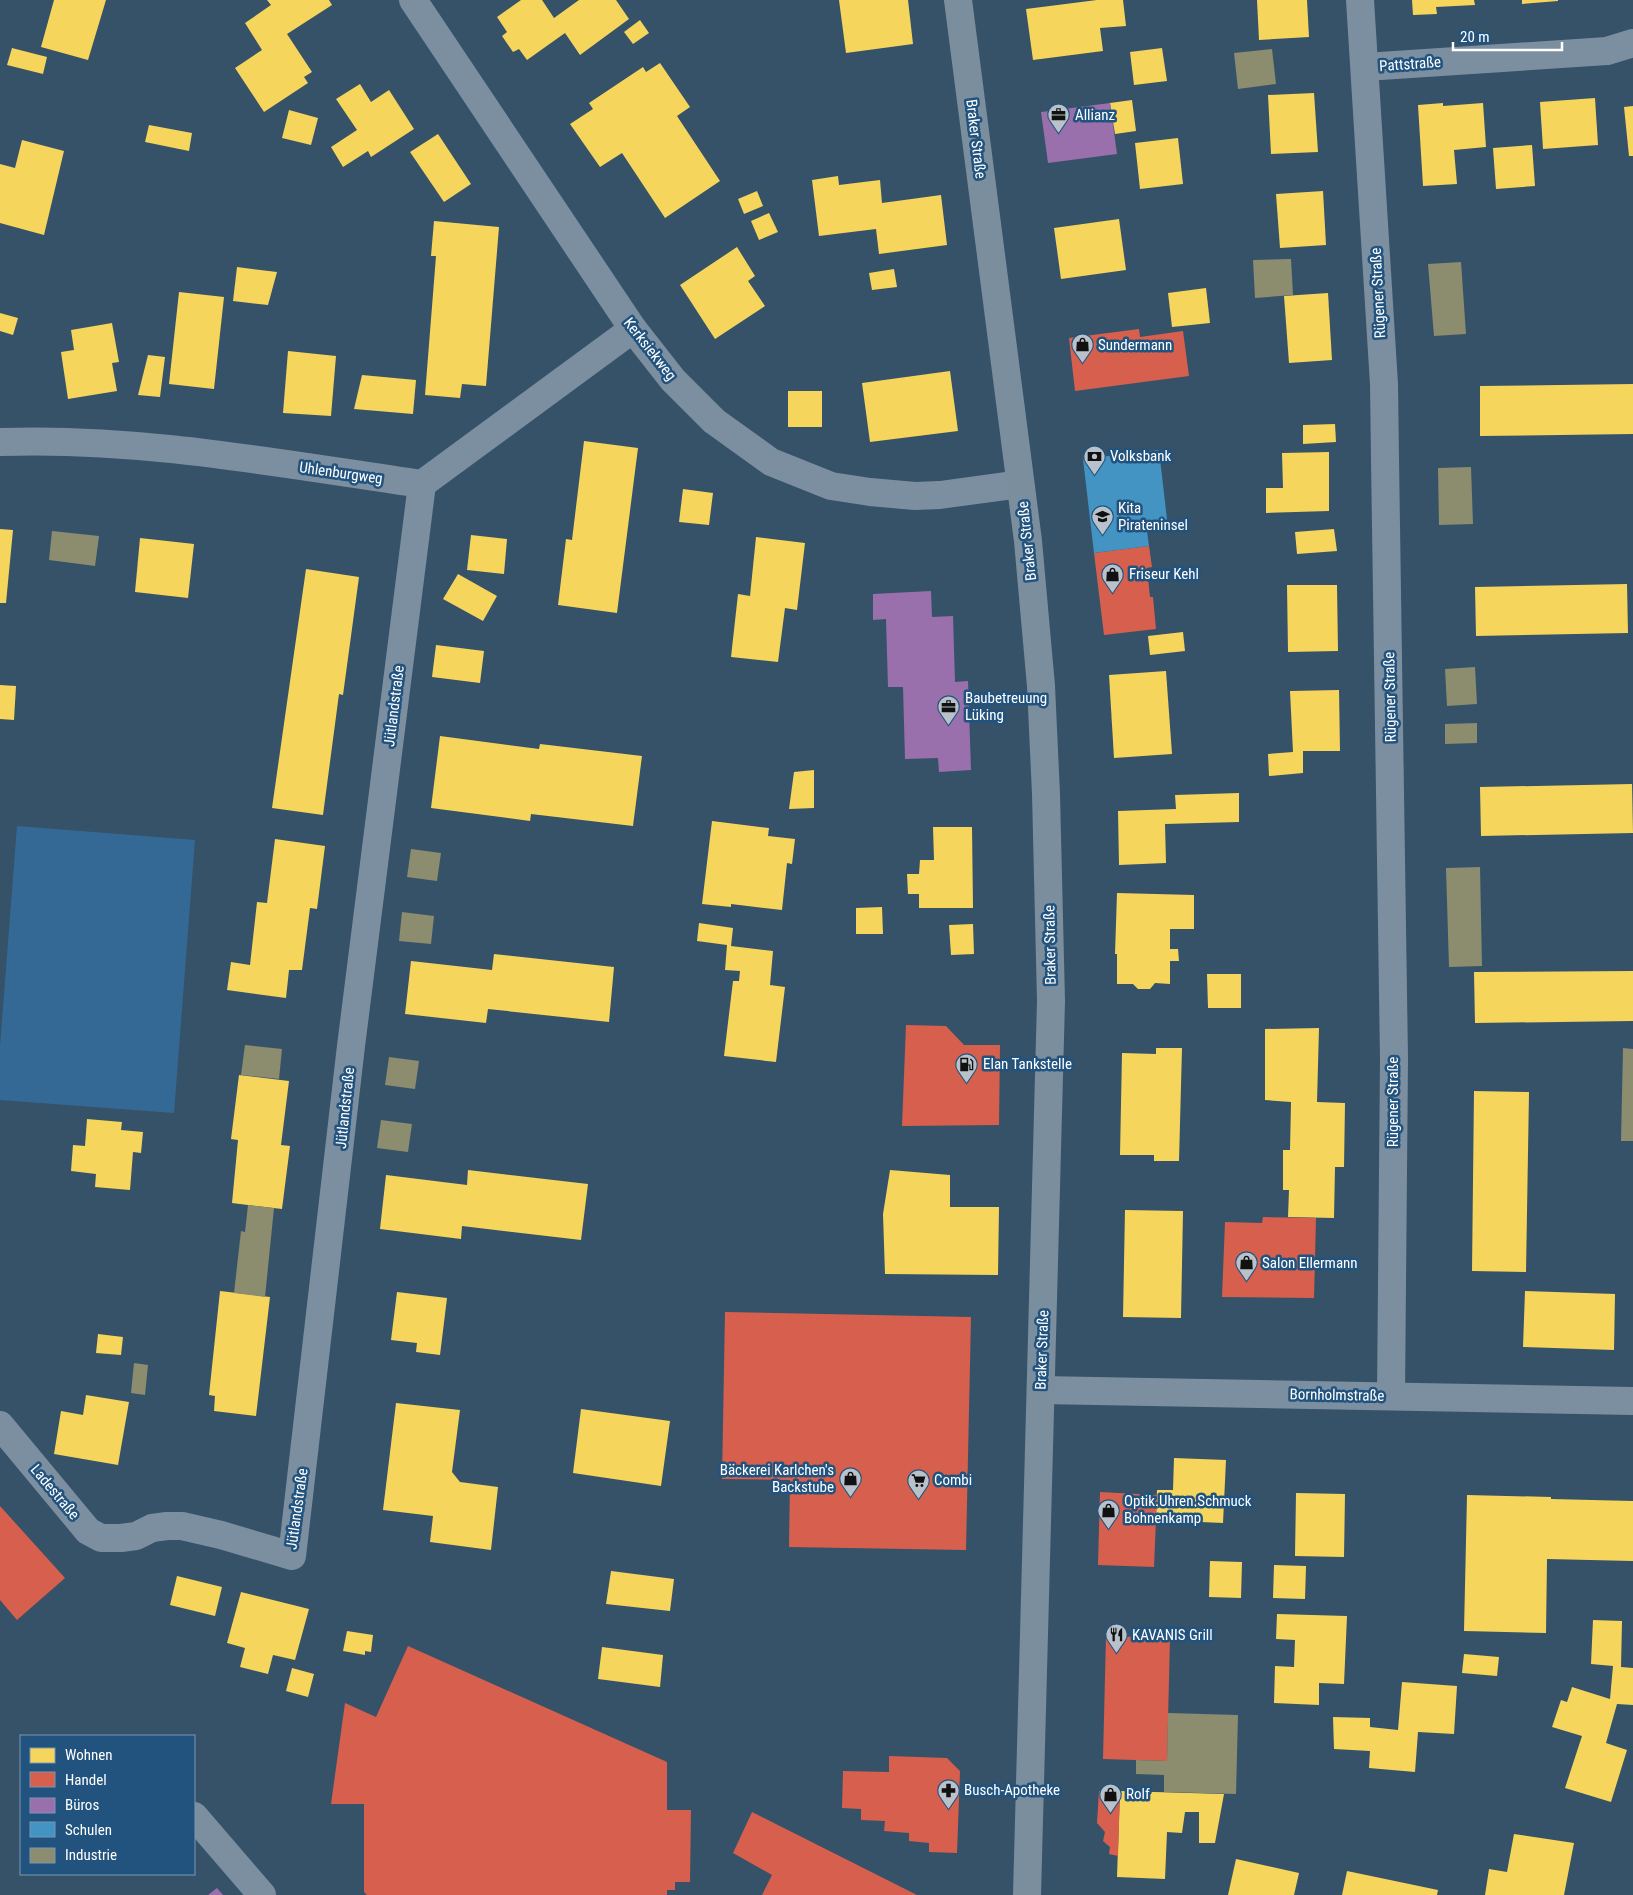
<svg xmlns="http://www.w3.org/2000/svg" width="1633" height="1895" viewBox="0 0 1633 1895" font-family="'Roboto Condensed',sans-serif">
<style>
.green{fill:#346995}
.homes{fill:#f6d55c}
.shops{fill:#d6604d}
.offices{fill:#9970ab}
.schools{fill:#4393c3}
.industry{fill:#8c8c6e}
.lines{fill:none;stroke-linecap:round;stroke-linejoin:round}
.minor{stroke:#7c8fa0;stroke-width:28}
.major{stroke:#7a8e9e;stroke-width:28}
.labels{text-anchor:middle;stroke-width:5;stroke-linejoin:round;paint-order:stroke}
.street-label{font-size:15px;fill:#fff;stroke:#21537e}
.poi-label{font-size:15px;fill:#fff;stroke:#21537e;text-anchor:start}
</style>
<rect width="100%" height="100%" fill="#365269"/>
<!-- green -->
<polygon class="green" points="17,826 195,840 174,1113 0,1100 0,1047"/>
<!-- homes -->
<g class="homes">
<polygon points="54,0 106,0 88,60 41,47"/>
<polygon points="267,0 329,0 332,5 287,34 312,72 304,77 308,83 264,112 235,68 262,50 245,23 271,5"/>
<polygon points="521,0 542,0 554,18 579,0 616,0 629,19 580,55 565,33 527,60 519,49 513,52 502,36 507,32 497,17"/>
<polygon points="839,0 908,0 913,44 846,53"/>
<polygon points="1097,0 1123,0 1126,26 1100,28 1103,51 1033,60 1026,9"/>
<polygon points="1257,0 1307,0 1309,37 1259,40"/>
<polygon points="1412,0 1474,0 1475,5 1436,7 1437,14 1413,15"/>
<polygon points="1522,0 1558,0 1558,1 1522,4"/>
<polygon points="640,20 649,33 633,44 624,32"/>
<polygon points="12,48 47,57 43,74 7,65"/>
<polygon points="1162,48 1167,81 1134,85 1130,52"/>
<polygon points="660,63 690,107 677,116 720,181 665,218 622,153 600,167 570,124 593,109 589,103 643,67 646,72"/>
<polygon points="360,84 371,102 389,90 414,129 371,157 368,151 343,167 331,147 357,130 336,99"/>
<polygon points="1314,93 1318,152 1271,154 1268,95"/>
<polygon points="1595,98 1598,145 1543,149 1540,102"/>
<polygon points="1132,100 1136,131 1115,134 1110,103"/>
<polygon points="1443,103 1443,106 1483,103 1486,147 1454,150 1457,184 1423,186 1418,105"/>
<polygon points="1633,106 1633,156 1629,156 1624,107"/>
<polygon points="289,110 318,118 311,145 282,138"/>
<polygon points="149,125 192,133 189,151 145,142"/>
<polygon points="438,134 471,184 444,202 410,152"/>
<polygon points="1178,138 1183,184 1140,189 1135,143"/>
<polygon points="22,140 64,151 44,235 0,223 0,164 15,168"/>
<polygon points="1532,145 1535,186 1496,189 1493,148"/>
<polygon points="838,176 839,185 880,180 882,203 941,195 947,245 879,254 876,229 819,236 812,180"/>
<polygon points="757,191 763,206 744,214 738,199"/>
<polygon points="1323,191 1326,245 1280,248 1276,194"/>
<polygon points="769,213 778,232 759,240 751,221"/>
<polygon points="1119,219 1126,270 1061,279 1054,228"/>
<polygon points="434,221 499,227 486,386 462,384 460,398 425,395 436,256 431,256"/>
<polygon points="737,247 755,276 748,281 765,306 715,339 680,285"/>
<polygon points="237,267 277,272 268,305 233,301"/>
<polygon points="894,269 897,287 872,290 869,273"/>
<polygon points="1206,288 1210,323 1172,327 1168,293"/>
<polygon points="179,292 224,297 214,389 169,384"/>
<polygon points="1328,293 1332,360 1289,363 1284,296"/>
<polygon points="0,313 18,318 13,335 0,331"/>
<polygon points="112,323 119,362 112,363 117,391 68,399 61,352 74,350 71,330"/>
<polygon points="288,351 336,356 331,416 283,413"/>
<polygon points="148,355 165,357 160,397 138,395"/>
<polygon points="950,371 958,431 870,442 862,383"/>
<polygon points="362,375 416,380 413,414 354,409"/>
<polygon points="1633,384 1633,434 1480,436 1480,386"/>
<rect x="788" y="391" width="34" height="36"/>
<polygon points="1335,424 1336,442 1303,444 1303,425"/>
<polygon points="584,441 638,448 617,613 558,605 566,539 572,540"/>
<polygon points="1329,452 1329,511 1266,513 1266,488 1283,488 1282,453"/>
<polygon points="683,489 713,493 709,525 679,522"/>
<polygon points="0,529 13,530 6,603 0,603"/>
<polygon points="1334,529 1337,551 1297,554 1295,532"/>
<polygon points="471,535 507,539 504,574 467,570"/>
<polygon points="756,537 805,543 797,610 785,608 778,662 731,657 738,594 750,596"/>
<polygon points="140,538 194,544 188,598 135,592"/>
<polygon points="306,569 359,577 343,695 339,694 323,815 272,808"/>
<polygon points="458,574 497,596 483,621 443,599"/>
<polygon points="1627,584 1628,633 1476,636 1475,587"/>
<polygon points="1287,585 1337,585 1338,651 1288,652"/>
<polygon points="1183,632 1185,651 1150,655 1148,636"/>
<polygon points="436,645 484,651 480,683 432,677"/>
<polygon points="1166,671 1172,754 1114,758 1109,675"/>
<polygon points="0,685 16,686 14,720 0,719"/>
<polygon points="1339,690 1340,751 1303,751 1303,773 1269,776 1268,754 1293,752 1290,691"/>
<polygon points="440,736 539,749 540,744 642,756 633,826 531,814 530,821 431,808"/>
<polygon points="814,770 814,808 789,809 794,772"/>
<polygon points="1632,784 1633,833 1481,836 1480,787"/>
<polygon points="1239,793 1239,822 1165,824 1166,863 1119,865 1118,811 1176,809 1175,795"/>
<polygon points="712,821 769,828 768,836 795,839 792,864 787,863 782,910 731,904 731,907 702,904"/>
<polygon points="933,827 972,827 973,908 919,908 919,894 908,894 907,874 919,874 920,860 934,860"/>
<polygon points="275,839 325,846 317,909 310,908 302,970 289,970 286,998 227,990 231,962 250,965 257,902 267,903"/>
<polygon points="1117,893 1194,895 1194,929 1170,929 1170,949 1178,949 1179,961 1170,961 1170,984 1155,983 1150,989 1138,989 1133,984 1117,984 1117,954 1115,954"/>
<polygon points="882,907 883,934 856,934 856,908"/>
<polygon points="699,923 733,928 731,946 773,951 770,985 785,987 776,1062 724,1056 733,981 739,981 740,971 725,970 727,945 697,941"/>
<polygon points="973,924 974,954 951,955 949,925"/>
<polygon points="494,954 614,967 609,1022 488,1009 486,1023 405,1014 411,961 492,970"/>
<polygon points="1633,971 1633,1021 1475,1023 1474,972"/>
<polygon points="1207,974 1241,974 1241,1008 1208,1008"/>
<polygon points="1319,1028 1317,1102 1345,1103 1344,1167 1335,1167 1334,1218 1288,1217 1289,1190 1283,1190 1283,1150 1290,1150 1291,1102 1265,1100 1265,1029"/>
<polygon points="1156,1048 1182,1048 1179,1161 1154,1161 1154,1155 1120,1155 1122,1053 1156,1054"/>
<polygon points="239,1075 289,1081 281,1145 290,1146 282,1209 232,1203 238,1140 231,1139"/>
<polygon points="1474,1091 1529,1092 1526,1272 1472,1271"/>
<polygon points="87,1119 122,1122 121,1130 143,1132 141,1153 133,1152 130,1190 95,1187 96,1174 71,1171 73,1145 85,1146"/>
<polygon points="468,1170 588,1184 581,1240 462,1226 461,1239 380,1229 386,1175 467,1185"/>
<polygon points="890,1170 950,1175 950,1207 999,1207 998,1275 885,1274 883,1214"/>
<polygon points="1125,1210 1183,1211 1181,1318 1123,1317"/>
<polygon points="220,1291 270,1297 256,1416 214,1411 215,1396 209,1395"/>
<polygon points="1525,1291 1615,1294 1614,1350 1523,1347"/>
<polygon points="397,1292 447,1298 440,1355 416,1352 417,1343 391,1340"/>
<polygon points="98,1334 123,1337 121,1355 96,1353"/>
<polygon points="86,1395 129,1402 118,1465 54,1454 61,1411 83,1415"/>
<polygon points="396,1403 460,1410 452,1472 460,1482 498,1487 491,1550 430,1542 433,1516 383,1510"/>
<polygon points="581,1409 670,1421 661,1486 573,1473"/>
<polygon points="1174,1458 1226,1460 1223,1523 1156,1520 1157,1490 1173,1490"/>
<polygon points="1296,1493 1345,1494 1344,1557 1295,1556"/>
<polygon points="1467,1495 1551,1497 1551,1499 1633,1501 1633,1561 1547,1559 1546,1633 1464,1631"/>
<polygon points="1210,1561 1242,1562 1241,1598 1209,1597"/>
<polygon points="1274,1565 1306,1566 1305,1599 1273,1598"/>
<polygon points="611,1571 674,1579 670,1611 606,1604"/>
<polygon points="177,1576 222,1587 215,1616 170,1605"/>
<polygon points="241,1592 309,1609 295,1660 273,1655 268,1674 240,1667 245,1648 227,1643"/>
<polygon points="1277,1614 1347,1616 1344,1684 1319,1683 1319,1705 1274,1703 1275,1666 1294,1667 1295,1640 1276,1639"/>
<polygon points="1593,1620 1622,1621 1621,1667 1633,1668 1633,1705 1617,1704 1606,1743 1627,1750 1611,1802 1565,1788 1582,1736 1552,1727 1561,1700 1567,1702 1572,1687 1610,1699 1613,1666 1591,1664"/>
<polygon points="347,1631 373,1635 371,1652 365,1651 365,1655 343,1651"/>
<polygon points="602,1647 663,1655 660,1687 598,1679"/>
<polygon points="1464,1654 1499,1657 1497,1676 1462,1673"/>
<polygon points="292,1668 314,1674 308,1697 286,1691"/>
<polygon points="1402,1682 1457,1686 1454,1734 1418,1732 1415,1772 1369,1768 1370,1751 1334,1749 1333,1717 1370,1718 1370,1727 1398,1730"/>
<polygon points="1120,1791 1224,1794 1215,1843 1199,1843 1199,1812 1185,1812 1182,1833 1167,1832 1165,1879 1117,1877"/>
<polygon points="1514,1834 1574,1843 1564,1895 1485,1895 1489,1869 1507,1872"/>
<polygon points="1236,1859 1299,1873 1294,1895 1228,1895"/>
<polygon points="1347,1871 1438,1890 1437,1895 1342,1895"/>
</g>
<!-- shops -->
<g class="shops">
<polygon points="1139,329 1140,337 1183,331 1189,376 1075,391 1069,338"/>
<polygon points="1149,546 1152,567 1147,568 1150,597 1153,597 1156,629 1104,635 1094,553"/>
<polygon points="906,1025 946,1026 964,1045 1000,1045 999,1125 902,1126"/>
<polygon points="1263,1217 1316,1218 1314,1298 1222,1297 1225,1222 1262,1223"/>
<polygon points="725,1312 971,1317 966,1550 789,1547 790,1480 722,1479"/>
<polygon points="1100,1492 1157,1495 1154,1567 1098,1565"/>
<polygon points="0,1506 65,1578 17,1620 0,1600"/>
<polygon points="1106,1636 1170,1638 1167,1761 1103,1759"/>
<polygon points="408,1646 667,1762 667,1810 691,1810 690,1882 675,1882 675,1890 667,1890 667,1895 367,1895 364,1892 364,1804 331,1804 345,1703 376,1717"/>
<polygon points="889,1756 947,1758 960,1771 957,1853 929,1852 929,1843 909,1841 909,1833 884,1831 885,1821 861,1820 861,1809 842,1808 843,1771 889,1772"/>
<polygon points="1099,1791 1120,1791 1118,1856 1109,1854 1110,1847 1103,1841 1105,1832 1097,1823"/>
<polygon points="752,1812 917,1895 762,1895 772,1875 733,1853"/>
</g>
<!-- offices -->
<g class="offices">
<polygon points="1110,103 1117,154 1048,163 1041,112"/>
<polygon points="931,591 932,617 953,616 955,682 968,681 971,770 939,772 938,758 905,759 903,687 888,687 886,619 873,620 873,594"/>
<polygon points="217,1888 223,1895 208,1895"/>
</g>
<!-- schools -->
<polygon class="schools" points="1159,450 1168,528 1147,531 1149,546 1094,553 1083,459"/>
<!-- industry -->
<g class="industry">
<polygon points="1272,49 1276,84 1238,89 1234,53"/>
<polygon points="1291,259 1293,295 1255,298 1253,260"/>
<polygon points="1461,262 1466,334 1434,336 1428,264"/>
<polygon points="1471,467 1473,524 1439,525 1438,468"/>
<polygon points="52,531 99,536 95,566 49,560"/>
<polygon points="1475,667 1477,704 1447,706 1445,669"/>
<polygon points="1477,723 1477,743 1445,744 1445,724"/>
<polygon points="411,849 441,853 437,881 407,877"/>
<polygon points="1480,867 1482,966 1449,967 1446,868"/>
<polygon points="402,912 434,916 431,944 399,941"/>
<polygon points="245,1045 282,1049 279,1079 241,1075"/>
<polygon points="1623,1048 1633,1049 1633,1141 1621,1141"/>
<polygon points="389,1057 419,1061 415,1089 385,1085"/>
<polygon points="381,1120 412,1124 408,1152 377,1148"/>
<polygon points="248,1205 274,1208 265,1297 234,1293 241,1231 245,1232"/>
<polygon points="134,1363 148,1365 145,1395 131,1393"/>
<polygon points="1168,1713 1238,1715 1236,1794 1164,1792 1164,1775 1136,1774 1136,1760 1167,1761"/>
</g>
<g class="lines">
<!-- minor -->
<g class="minor">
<polyline points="413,0 633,329 673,380 714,421 771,462 831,486 870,492 915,496 940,495 1020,484"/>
<polyline points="1360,0 1384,384 1385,459 1394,1059 1391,1396"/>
<polyline points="1365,67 1607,51 1633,43"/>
<path d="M0,442c142,-5 282,22 422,42l211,-155"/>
<polyline points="1041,1390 1633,1401"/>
<polyline points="0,1425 88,1531 101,1538 121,1538 136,1536 152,1528 167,1526 182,1526 221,1535 292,1556 351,1046 422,484"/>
<polyline points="194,1816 262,1895"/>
</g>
<!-- major -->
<polyline class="major" points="958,0 1028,541 1041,686 1046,794 1051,1001 1027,1895"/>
</g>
<!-- icons -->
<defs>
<symbol id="office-pin" viewBox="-11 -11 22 30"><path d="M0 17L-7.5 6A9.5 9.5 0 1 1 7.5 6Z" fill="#b9c2ca" stroke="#21537e"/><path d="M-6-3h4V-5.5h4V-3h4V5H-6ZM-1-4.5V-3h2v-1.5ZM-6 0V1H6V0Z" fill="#111"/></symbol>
<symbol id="shop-pin" viewBox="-11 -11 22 30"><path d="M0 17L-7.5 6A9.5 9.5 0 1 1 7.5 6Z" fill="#b9c2ca" stroke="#21537e"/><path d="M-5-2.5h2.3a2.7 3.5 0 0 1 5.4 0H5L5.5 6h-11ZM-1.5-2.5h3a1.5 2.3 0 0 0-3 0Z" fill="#111"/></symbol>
<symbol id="bank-pin" viewBox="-11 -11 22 30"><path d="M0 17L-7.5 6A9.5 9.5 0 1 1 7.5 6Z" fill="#b9c2ca" stroke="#21537e"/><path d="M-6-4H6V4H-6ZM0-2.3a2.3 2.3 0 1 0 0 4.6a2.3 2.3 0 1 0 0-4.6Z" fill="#111"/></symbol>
<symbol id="school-pin" viewBox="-11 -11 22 30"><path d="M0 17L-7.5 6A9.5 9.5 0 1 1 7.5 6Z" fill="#b9c2ca" stroke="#21537e"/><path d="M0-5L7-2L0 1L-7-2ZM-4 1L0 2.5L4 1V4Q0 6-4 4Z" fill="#111"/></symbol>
<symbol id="fuel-pin" viewBox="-11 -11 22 30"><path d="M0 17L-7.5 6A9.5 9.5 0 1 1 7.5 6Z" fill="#b9c2ca" stroke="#21537e"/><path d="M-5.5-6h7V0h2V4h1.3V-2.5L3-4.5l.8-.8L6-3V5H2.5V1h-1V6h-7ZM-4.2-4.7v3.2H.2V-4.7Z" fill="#111"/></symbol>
<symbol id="supermarket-pin" viewBox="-11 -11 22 30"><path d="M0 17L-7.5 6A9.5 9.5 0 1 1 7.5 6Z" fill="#b9c2ca" stroke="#21537e"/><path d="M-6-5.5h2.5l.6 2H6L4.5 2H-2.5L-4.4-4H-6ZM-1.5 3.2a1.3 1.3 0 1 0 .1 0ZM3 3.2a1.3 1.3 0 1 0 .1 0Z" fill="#111"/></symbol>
<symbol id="restaurant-pin" viewBox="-11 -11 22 30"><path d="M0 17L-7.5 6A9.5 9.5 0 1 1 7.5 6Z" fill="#b9c2ca" stroke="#21537e"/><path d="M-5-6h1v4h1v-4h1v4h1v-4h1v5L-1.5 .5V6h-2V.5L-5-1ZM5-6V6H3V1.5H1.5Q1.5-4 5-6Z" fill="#111"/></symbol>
<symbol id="pharmacy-pin" viewBox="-11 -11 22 30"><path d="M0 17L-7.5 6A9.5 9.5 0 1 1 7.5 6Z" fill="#b9c2ca" stroke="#21537e"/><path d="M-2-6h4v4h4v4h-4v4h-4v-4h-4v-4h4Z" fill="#111"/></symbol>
</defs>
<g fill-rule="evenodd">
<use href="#office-pin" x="1046" y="102" width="25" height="34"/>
<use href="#shop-pin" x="1070" y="332" width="25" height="34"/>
<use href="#bank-pin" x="1082" y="444" width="25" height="34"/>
<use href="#school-pin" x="1090" y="504" width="25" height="34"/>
<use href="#shop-pin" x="1100" y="562" width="25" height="34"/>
<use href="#office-pin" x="936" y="694" width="25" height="34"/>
<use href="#fuel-pin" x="954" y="1052" width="25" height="34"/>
<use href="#shop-pin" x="1234" y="1250" width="25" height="34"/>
<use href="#shop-pin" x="838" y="1466" width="25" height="34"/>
<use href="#supermarket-pin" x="906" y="1468" width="25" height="34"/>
<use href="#shop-pin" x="1096" y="1498" width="25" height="34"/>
<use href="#restaurant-pin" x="1104" y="1622" width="25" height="34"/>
<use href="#pharmacy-pin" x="936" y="1778" width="25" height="34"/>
<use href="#shop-pin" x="1098" y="1782" width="25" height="34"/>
</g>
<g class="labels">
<!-- street labels -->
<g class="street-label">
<text transform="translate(1410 64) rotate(-4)" y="5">Pattstraße</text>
<text transform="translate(976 139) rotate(83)" y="5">Braker Straße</text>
<text transform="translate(1378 293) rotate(-93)" y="5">Rügener Straße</text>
<text transform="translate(650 349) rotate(52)" y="5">Kerksiekweg</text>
<text transform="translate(341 473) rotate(8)" y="5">Uhlenburgweg</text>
<text transform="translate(1027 541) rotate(-96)" y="5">Braker Straße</text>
<text transform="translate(1390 697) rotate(-91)" y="5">Rügener Straße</text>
<text transform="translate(394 706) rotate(-83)" y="5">Jütlandstraße</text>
<text transform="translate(1050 945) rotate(-91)" y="5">Braker Straße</text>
<text transform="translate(1393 1102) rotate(-90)" y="5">Rügener Straße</text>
<text transform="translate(345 1108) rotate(-84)" y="5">Jütlandstraße</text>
<text transform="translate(1042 1350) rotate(-88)" y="5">Braker Straße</text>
<text transform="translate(1337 1395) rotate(1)" y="5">Bornholmstraße</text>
<text transform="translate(55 1492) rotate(50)" y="5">Ladestraße</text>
<text transform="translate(297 1509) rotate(-82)" y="5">Jütlandstraße</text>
</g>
<!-- poi labels -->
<g class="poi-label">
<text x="1075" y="120">Allianz</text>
<text x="1098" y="350">Sundermann</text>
<text x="1110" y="461">Volksbank</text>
<text x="1118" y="513">Kita<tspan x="1118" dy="17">Pirateninsel</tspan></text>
<text x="1129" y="579">Friseur Kehl</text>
<text x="965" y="703">Baubetreuung<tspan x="965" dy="17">Lüking</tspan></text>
<text x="983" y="1069">Elan Tankstelle</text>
<text x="1262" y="1268">Salon Ellermann</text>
<text x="834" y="1475" text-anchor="end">Bäckerei Karlchen's<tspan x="834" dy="17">Backstube</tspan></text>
<text x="934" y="1485">Combi</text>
<text x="1124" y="1506">Optik.Uhren.Schmuck<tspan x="1124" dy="17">Bohnenkamp</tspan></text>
<text x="1132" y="1640">KAVANIS Grill</text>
<text x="964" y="1795">Busch-Apotheke</text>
<text x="1126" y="1799">Rolf</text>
</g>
</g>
<!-- legend -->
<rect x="20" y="1735" width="175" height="140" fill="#21537e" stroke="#7a98b2"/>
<rect x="30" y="1748" width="25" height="15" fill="#f6d55c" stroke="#7a98b2"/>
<text x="65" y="1760" font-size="15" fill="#ffffff">Wohnen</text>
<rect x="30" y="1772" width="25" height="15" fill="#d6604d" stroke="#7a98b2"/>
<text x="65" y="1785" font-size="15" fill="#ffffff">Handel</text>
<rect x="30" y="1798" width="25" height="15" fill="#9970ab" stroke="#7a98b2"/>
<text x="65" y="1810" font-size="15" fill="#ffffff">Büros</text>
<rect x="30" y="1822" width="25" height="15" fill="#4393c3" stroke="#7a98b2"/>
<text x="65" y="1835" font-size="15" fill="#ffffff">Schulen</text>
<rect x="30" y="1848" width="25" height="15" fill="#8c8c6e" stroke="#7a98b2"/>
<text x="65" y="1860" font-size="15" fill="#ffffff">Industrie</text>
<!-- scale -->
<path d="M1453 42v8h109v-8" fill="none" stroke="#ffffff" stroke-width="2.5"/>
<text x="1460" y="42" font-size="15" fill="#ffffff" stroke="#21537e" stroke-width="4" paint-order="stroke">20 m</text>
</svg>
